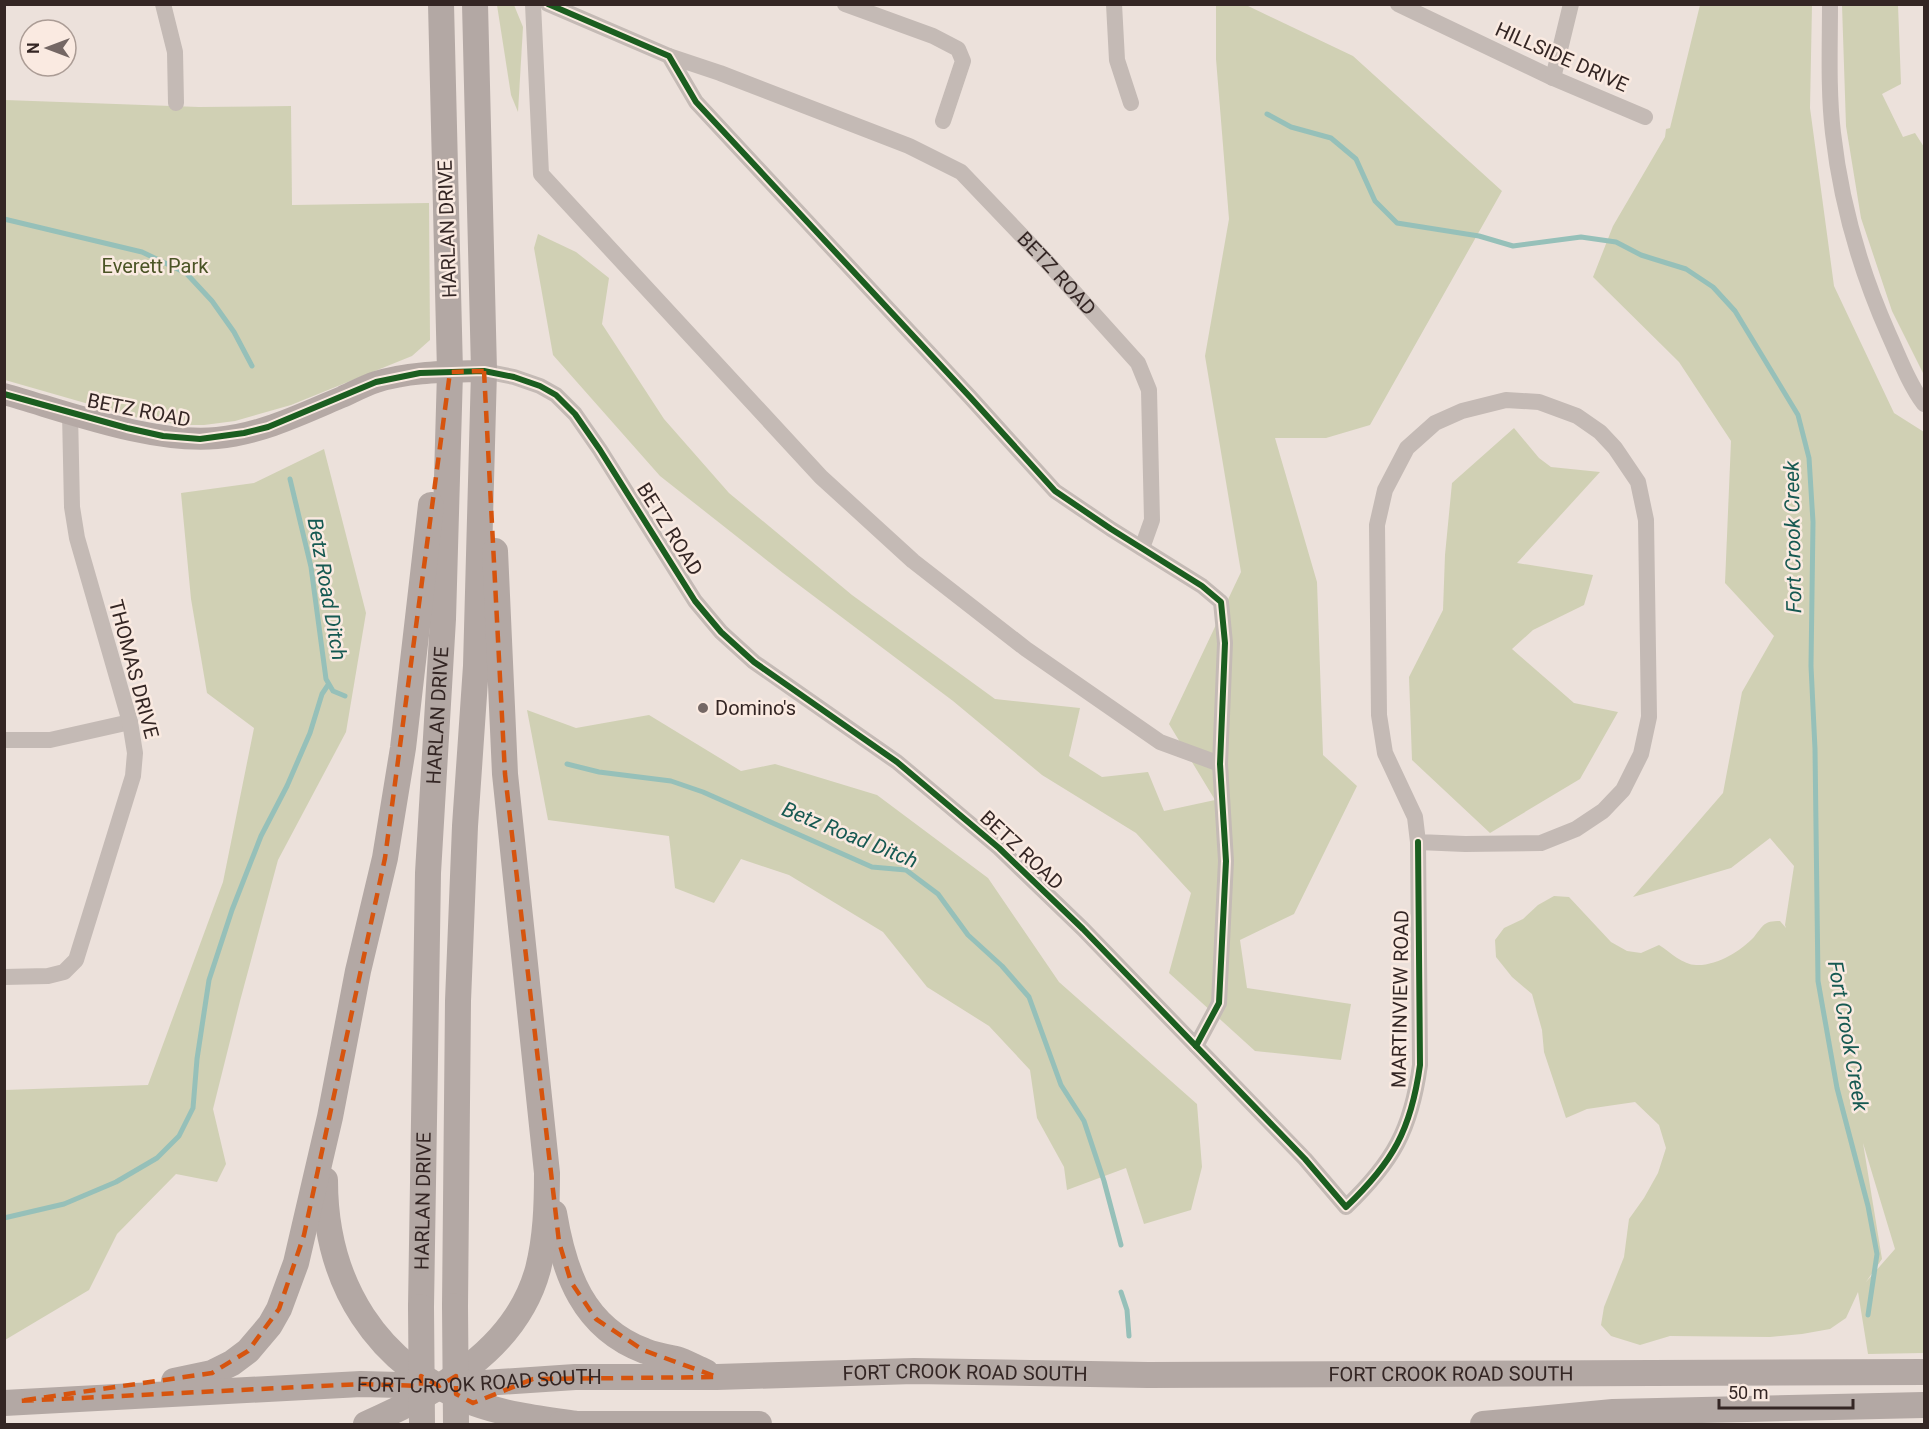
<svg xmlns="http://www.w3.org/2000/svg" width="1929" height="1429" viewBox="0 0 1929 1429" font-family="Roboto,sans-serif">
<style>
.green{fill:#d0d0b4;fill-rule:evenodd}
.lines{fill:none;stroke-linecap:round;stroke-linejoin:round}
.stream{stroke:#96c0b9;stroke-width:5}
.street{stroke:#c4bab5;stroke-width:16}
.secondary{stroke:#b5a9a5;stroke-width:22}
.primary{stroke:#b3a8a4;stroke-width:26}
.primary-bridge{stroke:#b3a8a4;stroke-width:26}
.cycleway-casing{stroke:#faeae1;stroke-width:10}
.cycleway{stroke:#1b5e20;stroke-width:6}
.marked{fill:none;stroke:#d6540e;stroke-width:4.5;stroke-dasharray:12 8;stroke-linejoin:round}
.poi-dot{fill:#746764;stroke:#faeae1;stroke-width:2}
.labels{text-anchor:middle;stroke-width:5;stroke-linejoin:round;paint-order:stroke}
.street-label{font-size:20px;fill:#342624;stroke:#faeae1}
.park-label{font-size:20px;fill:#4b5426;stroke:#faeae1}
.poi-label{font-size:20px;fill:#342624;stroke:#faeae1;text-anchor:start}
.water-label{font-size:21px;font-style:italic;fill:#165952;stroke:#faeae1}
</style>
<rect width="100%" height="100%" fill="#ece1db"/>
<!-- green -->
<g class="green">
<polygon points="497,5 514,5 523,27 518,112 511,95"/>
<polygon points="1216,5 1246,5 1353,56 1502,191 1370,425 1326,438 1275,438 1317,582 1323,755 1357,786 1294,914 1240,940 1247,988 1351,1004 1341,1060 1255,1051 1169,973 1191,893 1136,833 1042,775 953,701 783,573 660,476 553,355 534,248 538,234 576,252 609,278 602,324 664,419 729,493 852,595 995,699 1080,708 1069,756 1102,777 1148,772 1164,811 1215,800 1169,724 1241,572 1205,356 1229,219 1216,59"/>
<path d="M1700,5h112l-2,103 24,178 60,127 30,19v921l-56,1 -10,-62 -12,26 -16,11 -28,5 -32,3 -100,-1 -30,9 -29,-9 -10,-11 3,-18 20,-50 5,-38 15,-21 14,-25 8,-25 -7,-23 -24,-23 -48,7 -21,9 -22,-66 -2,-22 -10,-36 -20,-17 -16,-20 -1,-17 9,-12 19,-9 15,-14 16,-9 15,1 42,45 16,9 14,2 18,-8c11,7 24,20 37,20 21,1 45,-14 58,-28 10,-12 9,-16 26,-16l6,7 -1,-3 9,-59 -24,-28 -39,30 -98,29 90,-104 19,-101 32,-56 -49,-53 6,-142 -52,-79 -86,-85 20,-51 52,-89 1,-8 4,-1zM1863,1143l32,106 -29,33 16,-23z"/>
<polygon points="1842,5 1898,5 1901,84 1882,94 1903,137 1915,133 1924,147 1924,375 1892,311 1861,218 1846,126"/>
<polygon points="5,100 199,107 291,106 292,205 429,203 430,340 412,356 291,405 235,421 204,425 181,425 134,417 5,380"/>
<polygon points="1514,428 1539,458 1551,467 1600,472 1517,563 1593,575 1584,605 1533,630 1512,649 1574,703 1618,712 1580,779 1490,833 1412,760 1409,677 1443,610 1445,555 1452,483"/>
<polygon points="324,449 366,613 346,732 278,860 240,1001 213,1109 226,1164 217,1182 176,1174 117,1234 89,1290 5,1340 5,1090 148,1085 223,882 254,728 207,693 191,599 181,493 254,483"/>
<polygon points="527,710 576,728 649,715 741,771 775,764 877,795 988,878 1059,982 1197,1104 1202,1167 1191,1210 1144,1224 1126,1168 1067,1190 1064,1167 1037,1118 1030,1070 989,1026 927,987 883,932 789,875 741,859 714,903 675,888 669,836 548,820"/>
</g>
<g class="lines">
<!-- stream -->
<g class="stream">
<polyline points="1267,114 1291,127 1331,138 1356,159 1375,201 1397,223 1479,236 1513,246 1581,237 1616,242 1641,255 1686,269 1713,287 1735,311 1798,415 1809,458 1813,522 1811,666 1815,749 1818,981 1837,1088 1868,1206 1877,1254 1868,1315"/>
<polyline points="4,219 142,252 186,273 212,301 234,332 252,366"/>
<polyline points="290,479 311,567 326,679 333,691 345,696"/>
<polyline points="567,764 599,772 671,781 703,792 872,867 906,870 938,894 968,935 1002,966 1029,997 1061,1085 1084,1121 1104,1181 1121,1245"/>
<polyline points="4,1218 64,1204 116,1182 157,1158 179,1136 193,1108 197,1059 209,980 232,910 261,836 287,786 310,733 322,694 328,685"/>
<polyline points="1121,1292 1127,1310 1129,1336"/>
</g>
<!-- street -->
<g class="street">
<polyline points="163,4 175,52 176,103"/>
<polyline points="533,4 541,174 821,477 913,561 1026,649 1160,742 1220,764"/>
<polyline points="548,4 669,56 696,102 970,397 1055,491 1111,529 1202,586 1221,602 1225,643 1220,764 1226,861 1219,1003 1196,1046"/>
<polyline points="845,4 933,36 958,49 963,61 943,121"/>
<polyline points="1114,4 1117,60 1131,103"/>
<polyline points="1398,4 1553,78 1645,117"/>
<path d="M1830,4c0,43 -2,86 3,129 8,70 27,137 56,202 10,22 20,49 35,69"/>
<path id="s1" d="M669,56l51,17 189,73 52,26 87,91 90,100 11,27 3,130 -10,28"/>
<polyline points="1553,78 1571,4"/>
<path d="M484,371l30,6 26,9 16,9 19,19 25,36 95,151 26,31 33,30 143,100 102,86 84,81 222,230 41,48c47,-45 65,-77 74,-142l-2,-223"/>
<polygon points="1506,400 1539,402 1577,416 1600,432 1615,448 1638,482 1646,520 1649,717 1641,754 1623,790 1603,811 1576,829 1541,843 1465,844 1418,842 1415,817 1385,753 1379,715 1377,525 1385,490 1407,448 1435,423 1462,411"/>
<polyline points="4,740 50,740 130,722"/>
<polyline points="4,977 48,976 64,972 76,960 133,776 135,753 130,722 77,538 72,507 70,413"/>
</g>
<!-- secondary -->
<path class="secondary" d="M4,394c64,18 148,50 213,44 44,-4 85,-24 125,-41 11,-5 22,-11 34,-15 35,-11 72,-10 108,-11"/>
<!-- primary -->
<g class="primary">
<path d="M325,1180c0,103 51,186 149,223 33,12 68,16 103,21"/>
<path d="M554,1213c10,60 29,115 91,138 10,4 21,6 31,8 10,3 20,9 30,13"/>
<polyline points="455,1306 458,1001 465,826 476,666 484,371 475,4"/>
<path id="s2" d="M421,1307l7,-434 15,-254 7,-247 -9,-368"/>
<polyline points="174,1381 212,1373 232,1363 248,1351 270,1325 279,1309 296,1263 330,1117 358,971 385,858 403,748 431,505"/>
<path id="s3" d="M4,1403l357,-19 78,2 136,-9h142l197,-6 234,4 776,-3"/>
<path d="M366,1424c71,-32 150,-73 172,-155 8,-32 9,-64 9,-96l-42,-399 -10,-223"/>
<polyline points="561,1424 759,1424"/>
<polyline points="1483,1424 1613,1412 1924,1405"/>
</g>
<!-- primary-bridge -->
<g class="primary-bridge">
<polyline points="455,1306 456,1424"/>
<polyline points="421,1307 422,1424"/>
</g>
<defs>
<g id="cycleway">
<polyline points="548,4 669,56 696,102 970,397 1055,491 1111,529 1202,586 1221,602 1225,643 1220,764 1226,861 1219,1003 1196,1046"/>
<path d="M4,394l123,34 36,8 37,3 44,-6 24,-6 108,-45 44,-9 64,-2 30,6 26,9 16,9 19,19 25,36 95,151 26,31 33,30 143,100 102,86 84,81 222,230 41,48c47,-45 65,-77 74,-142l-2,-223"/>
</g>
</defs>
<!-- cycleway casing -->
<use href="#cycleway" class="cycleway-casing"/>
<!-- cycleway -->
<use href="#cycleway" class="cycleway"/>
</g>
<!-- marked area -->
<path class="marked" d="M484,371l21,403 54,468 12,40 25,37 47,31 74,27 -184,2 -60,24 -17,-9v-18l-17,10 -18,-10v10l-60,-2 -342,17 193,-28 36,-22 31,-42 25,-74 81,-377 65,-486z"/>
<!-- markers -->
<circle class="poi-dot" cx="703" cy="708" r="6"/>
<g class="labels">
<!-- street labels -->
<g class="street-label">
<text transform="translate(1562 57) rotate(24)" y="7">HILLSIDE DRIVE</text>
<text transform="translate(447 229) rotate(-92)" y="7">HARLAN DRIVE</text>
<text dy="7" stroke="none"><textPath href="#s1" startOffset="454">BETZ ROAD</textPath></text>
<text transform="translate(139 410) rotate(11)" y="7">BETZ ROAD</text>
<text transform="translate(670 529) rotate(58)" y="7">BETZ ROAD</text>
<text transform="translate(134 669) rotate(75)" y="7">THOMAS DRIVE</text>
<text dy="7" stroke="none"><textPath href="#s2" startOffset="592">HARLAN DRIVE</textPath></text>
<text transform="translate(1022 850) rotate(43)" y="7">BETZ ROAD</text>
<text transform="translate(1400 999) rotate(-89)" y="7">MARTINVIEW ROAD</text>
<text dy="7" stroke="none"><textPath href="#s2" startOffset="106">HARLAN DRIVE</textPath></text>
<text dy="7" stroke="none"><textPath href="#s3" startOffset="1448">FORT CROOK ROAD SOUTH</textPath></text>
<text dy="7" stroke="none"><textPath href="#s3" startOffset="962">FORT CROOK ROAD SOUTH</textPath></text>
<text dy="7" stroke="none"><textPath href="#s3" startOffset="476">FORT CROOK ROAD SOUTH</textPath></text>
</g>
<!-- park labels -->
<g class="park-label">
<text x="155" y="273">Everett Park</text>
</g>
<!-- poi labels -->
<g class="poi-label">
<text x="715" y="715">Domino's</text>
</g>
<!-- water labels -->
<g class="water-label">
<text transform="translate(1793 537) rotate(-91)" y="7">Fort Crook Creek</text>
<text transform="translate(327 589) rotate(80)" y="7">Betz Road Ditch</text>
<text transform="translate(850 835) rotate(22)" y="7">Betz Road Ditch</text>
<text transform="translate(1848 1036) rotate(80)" y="7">Fort Crook Creek</text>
</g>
</g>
<!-- border -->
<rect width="1929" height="1429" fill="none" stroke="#342624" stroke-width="12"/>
<!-- north arrow -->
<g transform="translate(48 48) rotate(270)"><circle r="28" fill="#faeae1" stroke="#ab9c95" stroke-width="1.5"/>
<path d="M0-4.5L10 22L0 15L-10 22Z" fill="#746764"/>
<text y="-9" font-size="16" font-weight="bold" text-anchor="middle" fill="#342624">N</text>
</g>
<!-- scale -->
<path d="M1719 1399v9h134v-9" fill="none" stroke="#342624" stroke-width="3"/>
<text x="1728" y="1399" font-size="18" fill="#342624" stroke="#faeae1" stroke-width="4.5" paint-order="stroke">50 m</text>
</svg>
